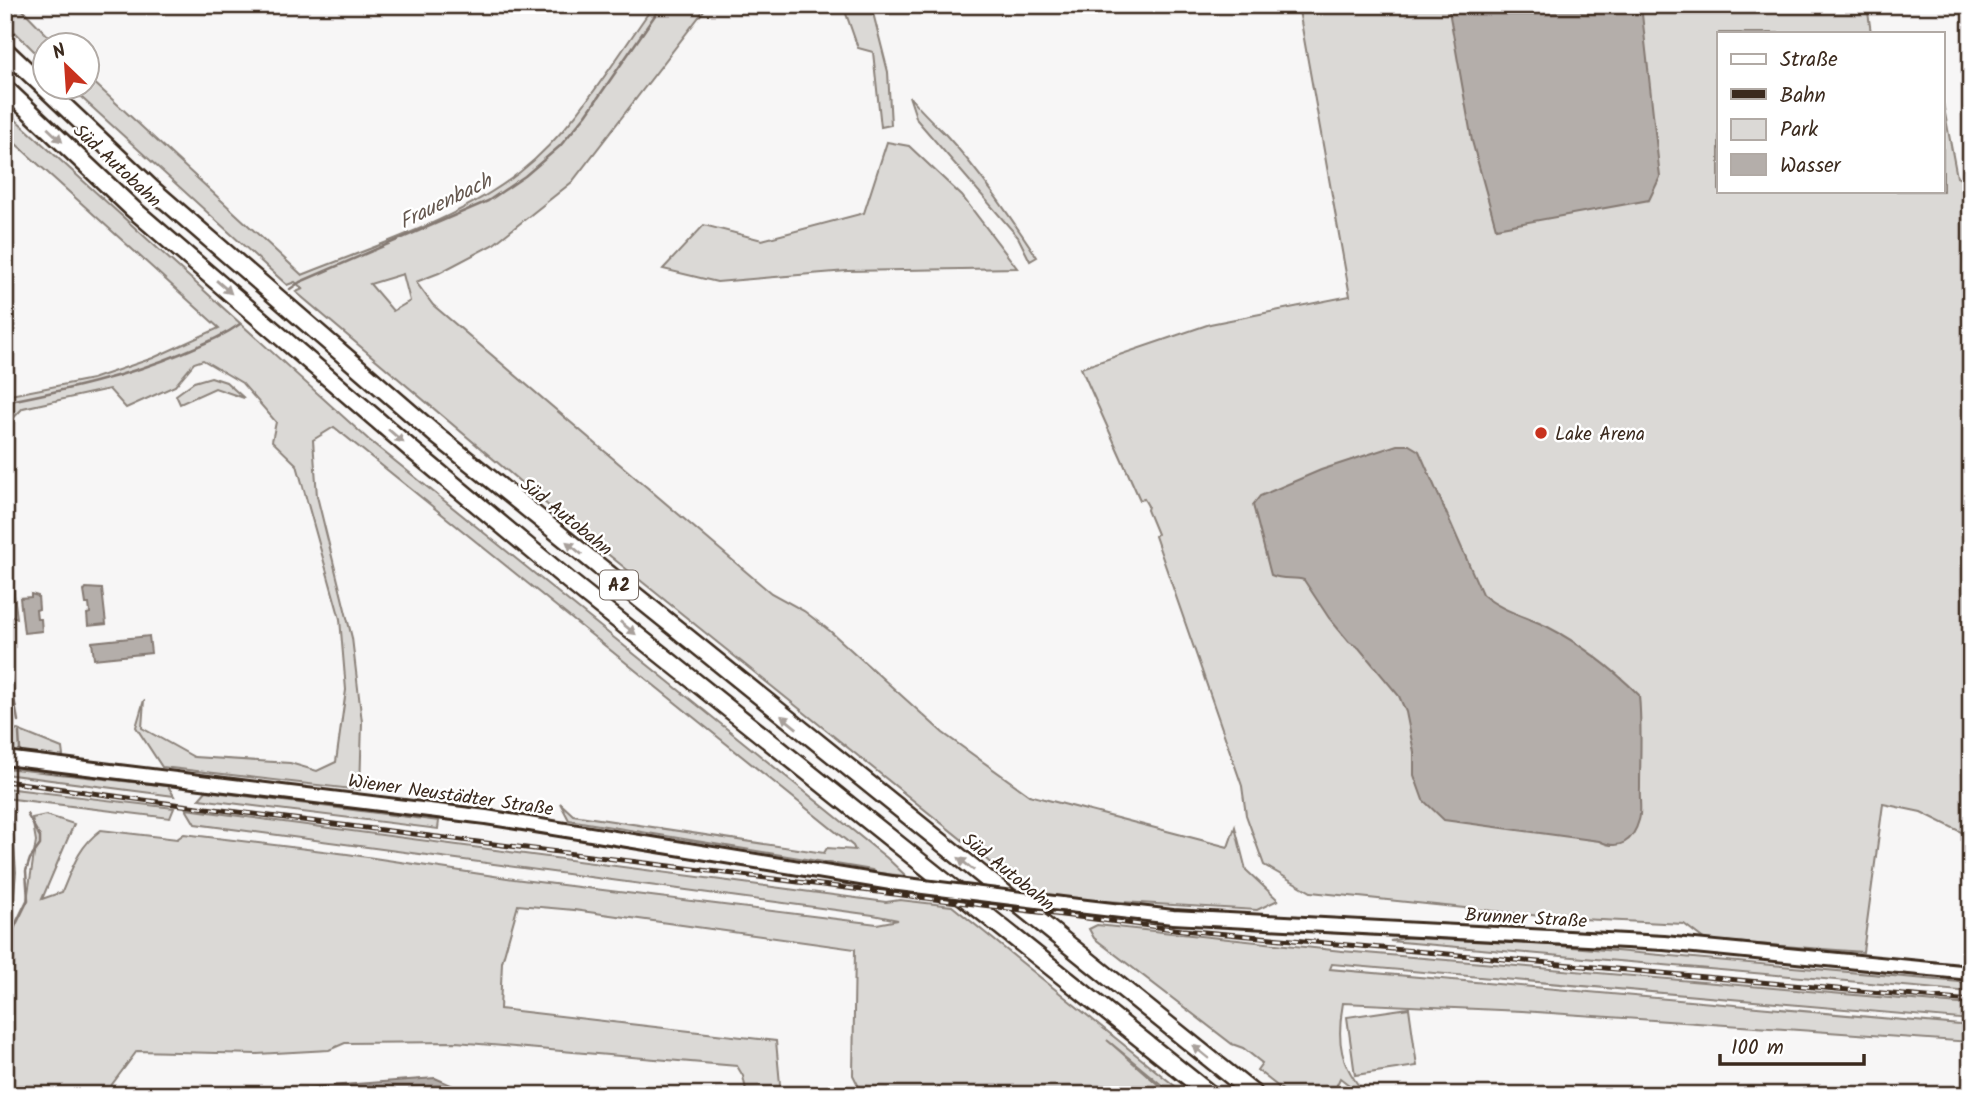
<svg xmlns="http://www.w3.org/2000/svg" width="1976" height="1100" viewBox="0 0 1976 1100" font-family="Kalam,sans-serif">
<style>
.green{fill:#dbd9d6;stroke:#8b827a;stroke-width:2;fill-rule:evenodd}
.water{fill:#b4aeaa;stroke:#847972;stroke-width:2}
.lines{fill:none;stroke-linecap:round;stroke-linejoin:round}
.stream{stroke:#847972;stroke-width:2.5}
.secondary-casing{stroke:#3b2a1e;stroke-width:18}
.highway-casing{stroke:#3b2a1e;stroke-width:21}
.secondary{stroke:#fff;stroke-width:12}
.highway{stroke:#fff;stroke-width:16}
.rail-casing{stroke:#3b2a1e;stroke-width:5}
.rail{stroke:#fff;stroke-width:2.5;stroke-dasharray:8;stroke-linecap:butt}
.secondary-bridge-casing{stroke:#3b2a1e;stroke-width:18;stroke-linecap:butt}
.secondary-bridge{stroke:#fff;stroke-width:12}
.oneway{fill:#a79f9a}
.poi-dot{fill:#c8321e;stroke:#fff;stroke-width:2.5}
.labels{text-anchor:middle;stroke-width:5;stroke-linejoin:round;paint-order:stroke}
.shield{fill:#fff;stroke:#766a62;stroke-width:2}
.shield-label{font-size:18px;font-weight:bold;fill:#3b2a1e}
.street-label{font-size:19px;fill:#3b2a1e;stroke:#fff}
.poi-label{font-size:19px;fill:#3b2a1e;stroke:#fff;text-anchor:start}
.water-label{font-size:21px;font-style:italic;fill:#65584f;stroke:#fff}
</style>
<rect width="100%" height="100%" fill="#f7f6f6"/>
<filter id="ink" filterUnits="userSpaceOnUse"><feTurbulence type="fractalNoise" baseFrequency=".0143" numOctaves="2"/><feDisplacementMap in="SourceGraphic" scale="14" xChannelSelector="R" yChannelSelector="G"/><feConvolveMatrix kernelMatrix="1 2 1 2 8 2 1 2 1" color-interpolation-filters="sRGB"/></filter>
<g filter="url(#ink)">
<!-- green -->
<g class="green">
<polygon points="5,5 18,5 57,45 46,46 45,62 5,22"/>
<path d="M654,5h54l-136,177 -78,62 -55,29 -23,9 17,23 338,288 33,18 26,20 113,102 86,62 199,52 7,-20 11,43 32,30 -21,10 -186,-11 -43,-6 -465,-375 -267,-226 7,-3 -8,-7 -8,3 -216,-197h17v-11l214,198c72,-29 157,-55 218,-103 55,-44 93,-110 134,-167zM403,274l7,27 -17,10 -23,-27z"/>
<polygon points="843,5 871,5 888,72 891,125 881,127 873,52 858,48"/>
<polygon points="1298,5 1867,5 1871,33 1719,33 1719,191 1943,191 1943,103 1957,177 1971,185 1971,837 1921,812 1883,804 1863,952 1705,940 1684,924 1560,918 1311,892 1264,865 1246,815 1242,786 1155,536 1157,534 1147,510 1148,506 1144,499 1140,500 1081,368 1210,324 1350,296"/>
<path d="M909,96c11,14 24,26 37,39 34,37 63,80 91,122l-7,4 -12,-24 -101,-117z"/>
<polygon points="5,110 369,440 887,858 906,876 877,873 872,870 569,820 560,803 573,815 824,853 827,848 855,850 853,846 334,427 313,440 317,496 352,638 362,722 360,790 162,767 136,727 144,700 142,728 194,757 290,763 317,771 336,762 346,690 340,619 297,465 272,441 276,422 242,383 203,360 194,363 175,386 126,408 109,389 23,408 5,427 5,396 92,379 153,358 219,328 5,134"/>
<polygon points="887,142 909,146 962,196 1017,268 847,271 717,282 663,269 704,225 762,240 864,213"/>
<polygon points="211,377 226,382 244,398 215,388 180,404 176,395 194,382"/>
<polygon points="5,522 17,618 5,614"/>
<polygon points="5,683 13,722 10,727 62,748 63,756 56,759 5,752"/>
<polygon points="5,768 168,786 174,796 5,774"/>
<polygon points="5,788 174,808 170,818 5,798"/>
<polygon points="206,791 439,821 438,829 199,799"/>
<polygon points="5,807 11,808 16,872 13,904 5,906"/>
<path d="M186,809l700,93 14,-2 52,6 234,189h-12l-67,-55 63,55h-300l-10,-6 -7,-14 2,-126 -281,-39 -56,-5 -16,57 -2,47 276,32 5,54h-34l-4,-19 -6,-10 -281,-24 -111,1 -16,7 -72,4 -120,-3 -33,44h-99v-150l22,-45 9,-59 -4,-23 14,-3 28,9 -32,75 20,-7c10,-24 17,-46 39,-62l76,9 7,-5 163,20 167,25 363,45 21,-4 -25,-5 -678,-91z"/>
<path d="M1097,925l245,26 629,54v15l-639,-56 -2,5 641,57v16l-449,-31 -179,-8c-7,40 -3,61 23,92h-4l-22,-17 -4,9 5,8h-52l-32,-25 5,-7 -19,-15 -11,-4 -138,-106 -5,-9z"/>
<polygon points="1408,937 1504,941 1971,983 1971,992 1390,941"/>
<polygon points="1409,1008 1417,1066 1355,1075 1347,1017"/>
</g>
<!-- water -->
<g class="water">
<polygon points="1448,5 1641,5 1660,177 1649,200 1496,228 1472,141"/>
<path d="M1397,445h12l10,6 63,143c18,16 42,22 64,32 35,18 65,41 93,69 3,31 1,62 1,93 -1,10 2,23 -1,32 -6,22 -20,31 -40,21l-155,-21 -21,-20 -9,-25v-23l-8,-40 -7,-16 -40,-48 -10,-6 -20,-24 -25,-38c-11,-3 -22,0 -33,-5l-18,-70 7,-9 61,-26z"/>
<polygon points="86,588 102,589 106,624 88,626 87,614 90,613 89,604 86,604 84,591"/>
<polygon points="31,594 38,596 39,609 36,610 37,619 41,619 42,631 24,633 20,598 31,597"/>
<polygon points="149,636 151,653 94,659 92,642"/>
<polygon points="435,1078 458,1088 466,1095 211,1095"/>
</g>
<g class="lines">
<!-- stream -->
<g class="stream">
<polyline points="290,289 300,282 488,201 525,176 560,146 586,115 662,5"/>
<path d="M5,402c61,-12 120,-25 177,-49 21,-9 40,-16 58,-29"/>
<polyline points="5,647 18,721"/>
<polyline points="19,733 20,750"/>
<polyline points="5,947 28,900 26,871 30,859 40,845 40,837 27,814"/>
</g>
<defs>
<g id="secondary">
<polyline points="5,758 486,817 891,883"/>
<polyline points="1078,906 1173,917 1664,943 1971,973"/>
</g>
<g id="highway">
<polyline points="5,50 152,189 435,434 1255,1095"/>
<polyline points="5,88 133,209 412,450 568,580 1211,1095"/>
</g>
</defs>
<!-- secondary casing -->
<use href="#secondary" class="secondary-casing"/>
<!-- highway casing -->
<use href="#highway" class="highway-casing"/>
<!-- secondary -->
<use href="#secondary" class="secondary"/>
<!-- highway -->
<use href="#highway" class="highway"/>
<defs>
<polyline id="rail" points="5,781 158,802 1182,930 1971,1001"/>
</defs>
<!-- rail casing -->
<use href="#rail" class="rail-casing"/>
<!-- rail -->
<use href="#rail" class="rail"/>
<defs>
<polyline id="secondary-bridge" points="891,883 1078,906"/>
</defs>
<!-- secondary-bridge casing -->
<use href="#secondary-bridge" class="secondary-bridge-casing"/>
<!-- secondary-bridge -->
<use href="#secondary-bridge" class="secondary-bridge"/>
</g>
<!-- one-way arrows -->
<defs><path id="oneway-solid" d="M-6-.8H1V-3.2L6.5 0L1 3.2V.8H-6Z" transform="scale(1.75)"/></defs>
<g class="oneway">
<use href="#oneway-solid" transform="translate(55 135) rotate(43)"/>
<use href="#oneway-solid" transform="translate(224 287) rotate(41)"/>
<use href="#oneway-solid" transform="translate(396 436) rotate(41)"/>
<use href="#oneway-solid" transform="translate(574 548) rotate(-141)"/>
<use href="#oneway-solid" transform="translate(628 628) rotate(39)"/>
<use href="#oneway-solid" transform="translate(789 722) rotate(-141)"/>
<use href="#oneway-solid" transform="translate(966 864) rotate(-141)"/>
<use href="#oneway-solid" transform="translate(1201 1052) rotate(-141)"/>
</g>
</g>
<!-- markers -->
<circle class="poi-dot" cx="1541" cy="433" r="7"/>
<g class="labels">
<!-- shield labels -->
<rect class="shield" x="600" y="570.5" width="38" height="29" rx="5"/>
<g class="shield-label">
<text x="619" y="591">A2</text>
</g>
<!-- street labels -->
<g class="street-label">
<text transform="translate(118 165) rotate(43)" y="7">Süd Autobahn</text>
<text transform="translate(567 516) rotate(39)" y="7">Süd Autobahn</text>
<text transform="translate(451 794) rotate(8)" y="7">Wiener Neustädter Straße</text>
<text transform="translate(1009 871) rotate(39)" y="7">Süd Autobahn</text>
<text transform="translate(1526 917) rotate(3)" y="7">Brunner Straße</text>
</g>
<!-- poi labels -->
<g class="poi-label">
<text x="1555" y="440">Lake Arena</text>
</g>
<!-- water labels -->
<g class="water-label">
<text transform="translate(445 201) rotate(-26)" y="7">Frauenbach</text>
</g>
</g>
<!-- margin -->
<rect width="1976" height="1100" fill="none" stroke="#fff" stroke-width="28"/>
<rect x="14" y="14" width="1948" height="1072" fill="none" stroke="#3b2a1e" stroke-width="2.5" filter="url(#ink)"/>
<!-- legend -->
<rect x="1717" y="32" width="228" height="161" fill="#ffffff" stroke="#b1aaa5" stroke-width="2"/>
<rect x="1731" y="54" width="35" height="10" fill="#ffffff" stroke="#b1aaa5" stroke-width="2"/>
<text x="1780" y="66" font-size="21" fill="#3b2a1e">Straße</text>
<rect x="1731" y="89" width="35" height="10" fill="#3b2a1e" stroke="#b1aaa5" stroke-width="2"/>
<text x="1780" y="102" font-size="21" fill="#3b2a1e">Bahn</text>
<rect x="1731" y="119" width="35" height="21" fill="#dbd9d6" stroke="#b1aaa5" stroke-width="2"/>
<text x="1780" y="136" font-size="21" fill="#3b2a1e">Park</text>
<rect x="1731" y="154" width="35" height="21" fill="#b4aeaa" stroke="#b1aaa5" stroke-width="2"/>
<text x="1780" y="172" font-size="21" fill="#3b2a1e">Wasser</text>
<!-- north arrow -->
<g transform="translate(66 66) rotate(335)"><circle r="33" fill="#ffffff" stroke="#b1aaa5" stroke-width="2"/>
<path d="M0-5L12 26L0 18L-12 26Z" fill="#c8321e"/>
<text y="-10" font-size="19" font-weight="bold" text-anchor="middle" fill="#3b2a1e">N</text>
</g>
<!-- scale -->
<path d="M1720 1054v10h144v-10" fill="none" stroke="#3b2a1e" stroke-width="3.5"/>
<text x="1731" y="1054" font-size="21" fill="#3b2a1e" stroke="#ffffff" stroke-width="5" paint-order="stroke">100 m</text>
</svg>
